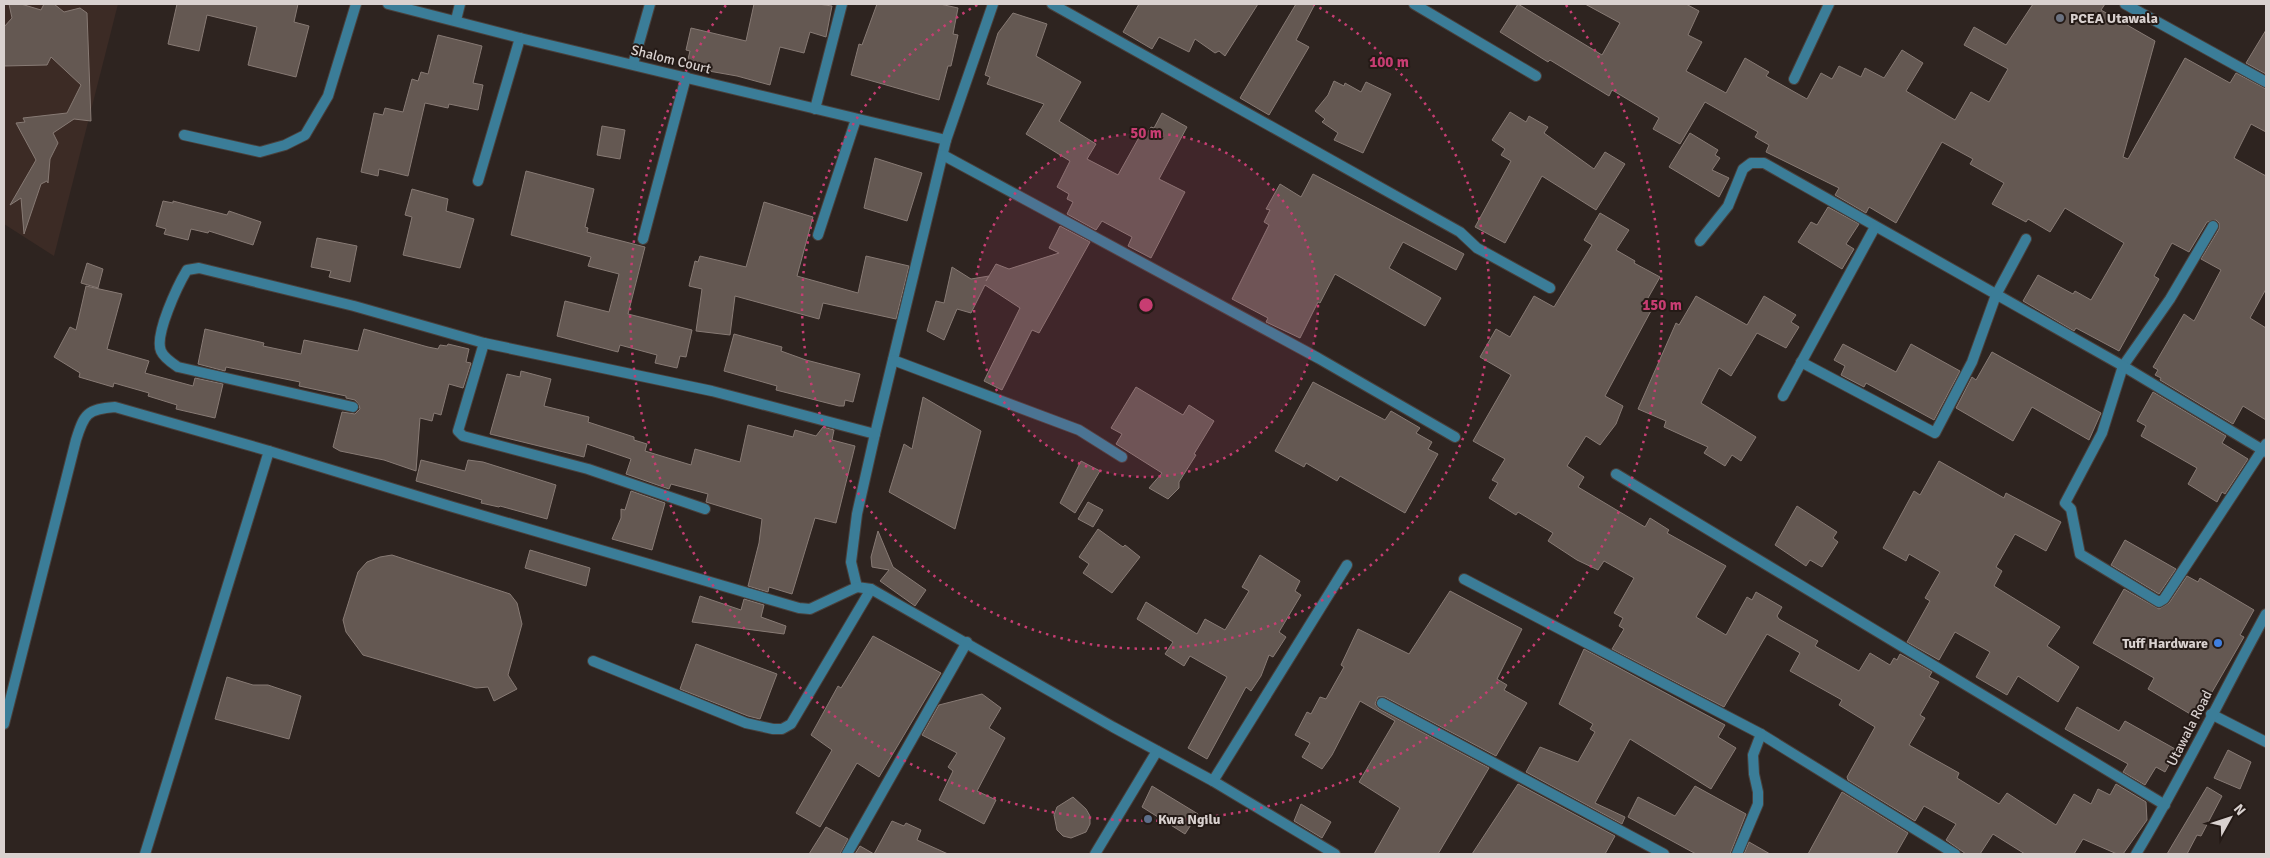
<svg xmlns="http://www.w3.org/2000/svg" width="2270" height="858" viewBox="0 0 2270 858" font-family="Signika,sans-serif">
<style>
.built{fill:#3c2b25}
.building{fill:#645852;stroke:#877a74}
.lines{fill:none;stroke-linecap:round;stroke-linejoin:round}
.service-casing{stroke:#49403c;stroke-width:12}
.minor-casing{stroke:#49403c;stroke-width:12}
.service{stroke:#3b7d98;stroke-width:10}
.minor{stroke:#3b7d98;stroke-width:10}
.ring{fill:none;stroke:#c73d72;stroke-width:2.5;stroke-dasharray:2.5 5}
.worship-dot{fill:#6b7280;stroke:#241a16;stroke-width:2}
.shop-dot{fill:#3f7fe0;stroke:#241a16;stroke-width:2}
.service-dot{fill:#5c6f8a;stroke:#241a16;stroke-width:2}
.labels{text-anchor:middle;stroke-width:4;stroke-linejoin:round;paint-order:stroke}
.poi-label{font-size:14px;font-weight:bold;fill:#d9d1cf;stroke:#241a16;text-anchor:start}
.street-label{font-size:14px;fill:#d9d1cf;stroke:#241a16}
.centre{fill:#c73d72;stroke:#241a16;stroke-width:2.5}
.ring-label{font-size:15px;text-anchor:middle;font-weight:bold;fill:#c73d72;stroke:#241a16;stroke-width:4;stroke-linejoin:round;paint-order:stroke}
</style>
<rect width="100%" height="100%" fill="#2e2420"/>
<!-- built -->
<polygon class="built" points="4,4 118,4 54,256 4,224"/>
<!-- building -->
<g class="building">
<polygon points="9,4 21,4 41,10 44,4 54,4 64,12 80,8 87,13 91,121 74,119 53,133 58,143 50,159 48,183 47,181 41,184 24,234 21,198 10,205 36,160 16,123 25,122 23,118 67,113 81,85 51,57 47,65 4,66 4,27 12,18"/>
<polygon points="177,4 298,4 294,22 309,26 296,77 248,65 257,27 207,15 199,51 168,44"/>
<polygon points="754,4 818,4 832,6 826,37 810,32 804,53 780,47 770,85 737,76 686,67 690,51 686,50 691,28 746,41"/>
<polygon points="877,4 940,4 958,8 953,34 958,35 951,66 948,66 939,100 851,75 859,44 862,45"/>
<polygon points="1139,4 1258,4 1225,56 1219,51 1215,53 1195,39 1189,52 1159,37 1152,49 1123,32"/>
<polygon points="1296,4 1315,4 1296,40 1309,47 1269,115 1240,98"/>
<polygon points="1518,4 1602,55 1620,23 1585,4 1686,4 1699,11 1688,35 1702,42 1686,71 1726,93 1745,58 1769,72 1766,76 1807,99 1821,73 1832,79 1839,66 1861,77 1865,68 1884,78 1902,50 1923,63 1906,91 1955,120 1971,92 1989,102 2008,69 1964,45 1974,27 2006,45 2033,4 2105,4 2101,10 2155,41 2123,157 2128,159 2185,58 2230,83 2236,73 2266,89 2266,132 2251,124 2234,158 2266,176 2266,289 2250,318 2266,328 2266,420 2243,406 2233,424 2160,380 2161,378 2155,375 2158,370 2153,367 2184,314 2194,321 2221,270 2201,259 2219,229 2219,223 2216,220 2207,222 2189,252 2172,243 2154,276 2159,279 2119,351 2076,328 2074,331 2023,301 2038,275 2073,294 2075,291 2091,300 2124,243 2065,208 2050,232 2028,219 2026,222 1992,204 2004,183 1970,164 1973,159 1942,142 1896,223 1869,207 1866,213 1835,195 1839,188 1766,152 1769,145 1755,137 1758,132 1705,102 1680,144 1653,129 1659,118 1612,90 1609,96 1550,60 1548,62 1500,32"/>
<polygon points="1013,13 1047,24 1036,56 1081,82 1059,121 1096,144 1087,159 1118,175 1142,132 1146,135 1151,127 1154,128 1162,113 1187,127 1159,179 1185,192 1151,258 1128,246 1132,237 1102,221 1096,230 1067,214 1073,202 1067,199 1069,194 1057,187 1070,161 1026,134 1044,104 987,84 990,77 985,75 998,33"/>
<polygon points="2266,30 2266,74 2246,63"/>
<polygon points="438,35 482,46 473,83 483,85 478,110 449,104 448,108 425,103 408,176 379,169 378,176 361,172 374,113 383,115 385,108 403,112 412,79 418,81 421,72 428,74"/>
<polygon points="1334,81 1344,86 1345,83 1361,92 1366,82 1391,94 1363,153 1334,140 1338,133 1322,122 1325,119 1315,111 1328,95"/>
<polygon points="1510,112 1526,122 1529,116 1548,127 1544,133 1594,169 1605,152 1625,164 1596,210 1542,176 1505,243 1475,227 1511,161 1501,155 1505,149 1492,140"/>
<polygon points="602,126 625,130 620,159 597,155"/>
<polygon points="1690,133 1718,150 1715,155 1720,158 1712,170 1729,178 1719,197 1669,167"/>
<polygon points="875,158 922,173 907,221 864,208"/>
<polygon points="526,171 594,189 585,227 588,228 587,232 645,247 628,314 692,330 686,357 680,356 677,368 655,363 657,355 620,345 618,352 557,336 565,301 609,312 619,274 588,266 591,257 511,235"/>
<polygon points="1313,174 1464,254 1456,270 1403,242 1389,268 1441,298 1425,326 1335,274 1320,303 1318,302 1300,338 1266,322 1268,318 1232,299 1269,225 1264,222 1270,210 1266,209 1280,184 1301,197"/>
<polygon points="412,189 448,199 446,211 474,219 460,268 403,255 412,217 405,215"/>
<polygon points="163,201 173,203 173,201 227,215 229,211 261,222 253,245 209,231 208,233 191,229 188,240 164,234 166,229 156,226"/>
<polygon points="764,202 813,217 797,276 858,293 866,256 909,266 896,319 823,303 819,319 735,296 730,335 696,331 702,289 689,286 695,261 698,262 700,256 746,267"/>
<polygon points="1828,207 1859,224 1846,244 1854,249 1842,269 1798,242 1811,222 1817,225"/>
<polygon points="1600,213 1629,230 1616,250 1635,261 1634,263 1660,277 1644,305 1652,309 1605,396 1623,406 1616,424 1600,445 1586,436 1567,466 1584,477 1578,487 1645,527 1650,518 1669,530 1667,533 1726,566 1696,617 1726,635 1747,597 1752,600 1756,592 1782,607 1777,616 1779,619 1818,641 1815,646 1859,671 1870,653 1890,665 1894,658 1897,660 1900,654 1932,672 1929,677 1939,682 1920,715 1925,718 1909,745 1959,773 1957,778 1999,804 2007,793 2056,825 2074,794 2091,804 2098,789 2110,795 2116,784 2146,802 2147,820 2123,854 2117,854 2083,839 2074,854 2025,854 1993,834 1980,854 1966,854 1946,840 1956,824 1924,806 1915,821 1848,780 1847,777 1875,727 1839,705 1842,700 1790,671 1800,653 1767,634 1724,707 1612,649 1624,629 1619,626 1623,618 1614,613 1634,578 1604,561 1598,570 1577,560 1548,541 1553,533 1518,512 1516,515 1489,498 1498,483 1492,480 1505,459 1473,441 1511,375 1480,357 1496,329 1510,337 1534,296 1554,307 1592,245 1584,240"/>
<polygon points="1060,226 1090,242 1039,333 1032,330 1002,390 984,381 1020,308 985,285 971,313 957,309 944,340 927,331 936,301 944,303 952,267 971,279 989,276 986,281 996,264 1009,269 1059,253 1049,248"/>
<polygon points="317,238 357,246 350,282 329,277 331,271 311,267"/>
<polygon points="87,263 103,269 98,288 81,283"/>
<polygon points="86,286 122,294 107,349 149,361 145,373 193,386 195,378 223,384 215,418 176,409 177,405 148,396 149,393 114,383 113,387 79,377 80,373 54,357 70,327 76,330"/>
<polygon points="1696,296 1747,325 1764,296 1796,315 1791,322 1799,327 1786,348 1757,333 1731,376 1719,368 1701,403 1756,437 1741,461 1732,455 1725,466 1704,453 1708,447 1664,427 1666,421 1638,409 1676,323 1679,325"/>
<polygon points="205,329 264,343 263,346 301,354 304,340 358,351 364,329 428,347 438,349 440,345 447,346 448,344 469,349 466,362 471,363 463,388 449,384 441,415 434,413 432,421 420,418 416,471 384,460 340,451 333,447 342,412 355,414 360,409 359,405 355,400 346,398 346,396 299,386 300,382 226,367 225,371 198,364"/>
<polygon points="734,334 782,347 781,351 806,360 860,374 853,402 845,400 844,406 839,406 776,390 777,386 724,371"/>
<polygon points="1843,344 1896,372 1911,344 1960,371 1934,420 1866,383 1864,387 1841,375 1845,366 1834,360"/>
<polygon points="1992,352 2101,413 2089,440 2032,407 2013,441 1956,408 1972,377 1976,380"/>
<polygon points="521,371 551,379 544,406 589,417 588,422 634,437 634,440 647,444 645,451 691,465 695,449 740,462 748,425 793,437 795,430 816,436 823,427 834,430 832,440 855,446 836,523 815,518 792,594 769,587 768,592 748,586 759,543 762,519 706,502 708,494 671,484 669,489 626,474 631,459 587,444 584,457 490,434 507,374 520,377"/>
<polygon points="1313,382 1385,420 1391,411 1420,428 1416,433 1432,442 1428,449 1438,454 1405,513 1340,476 1337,481 1306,463 1304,467 1275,451"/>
<polygon points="1136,387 1183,415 1189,405 1214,421 1194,454 1196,455 1179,482 1179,488 1168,499 1149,488 1162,473 1116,444 1122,434 1111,428"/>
<polygon points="2153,392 2226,436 2222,443 2248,459 2225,494 2222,492 2217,502 2188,484 2197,468 2141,436 2146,426 2137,421"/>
<polygon points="923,397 981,431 955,529 889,492 904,444 912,449"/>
<polygon points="421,460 465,471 468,460 483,462 556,485 547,519 500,506 499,507 481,503 482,500 416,481"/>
<polygon points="1081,461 1100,471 1075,513 1060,503"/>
<polygon points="1939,461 2004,498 2006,493 2061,522 2046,551 2015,534 1996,567 2002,571 1994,586 2060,627 2047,646 2079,667 2058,702 2018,676 2007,695 1976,677 1990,652 1955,632 1939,660 1907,642 1930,601 1925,598 1940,572 1909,554 1906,561 1883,548 1914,491 1920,495"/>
<polygon points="631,491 665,503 652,550 612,539 621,518 621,509 625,510"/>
<polygon points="1088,502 1103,510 1093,527 1078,519"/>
<polygon points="1797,506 1837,532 1833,538 1838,542 1822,567 1810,560 1806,566 1775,545"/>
<polygon points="1098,529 1123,547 1125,545 1140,557 1112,593 1083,573 1089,564 1079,557"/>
<polygon points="878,531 893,567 926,590 915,606 880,581 889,570 872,567 871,557"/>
<polygon points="2125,540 2176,569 2159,594 2111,565"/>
<polygon points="530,550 590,568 586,586 525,568"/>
<polygon points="392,555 510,594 517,603 522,624 508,675 517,689 494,701 488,687 476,688 363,655 346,632 343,620 358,572 367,562 380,557"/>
<polygon points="1260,555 1300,581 1295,591 1301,595 1279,632 1286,637 1273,657 1269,655 1261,676 1251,691 1246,687 1207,759 1188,748 1227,677 1190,656 1184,666 1165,654 1173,642 1137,619 1146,602 1197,634 1205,619 1225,630 1249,591 1242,587"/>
<polygon points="2187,576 2198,582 2200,578 2254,610 2240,635 2244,637 2197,718 2148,689 2154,678 2093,643 2124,589 2159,609 2169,603"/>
<polygon points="1450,591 1522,629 1497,679 1507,685 1504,690 1527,703 1496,756 1385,697 1378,697 1375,704 1379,709 1489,768 1438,854 1374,854 1400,808 1359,782 1395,721 1360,701 1332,755 1322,769 1302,757 1310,743 1295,735 1307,712 1311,714 1320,697 1326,699 1344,667 1341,665 1358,629 1409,654"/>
<polygon points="700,596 741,610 744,599 764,605 761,617 786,626 784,634 692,622"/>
<polygon points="873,636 941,673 879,777 857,763 820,827 796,813 832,750 811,735 838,686 841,688"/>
<polygon points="696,644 777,674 760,719 748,716 680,689"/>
<polygon points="1584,649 1725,725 1718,737 1736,748 1711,789 1630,739 1595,803 1625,817 1622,824 1526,772 1540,747 1578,762 1595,732 1590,729 1593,724 1559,704"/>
<polygon points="227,677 253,685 268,685 301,696 289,739 215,719"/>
<polygon points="982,694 1001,708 989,728 1005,738 977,791 996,800 984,824 939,800 953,771 948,767 957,753 922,735 939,705"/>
<polygon points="2077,707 2119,731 2125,721 2177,750 2165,772 2156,767 2145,785 2123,772 2128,764 2065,729"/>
<polygon points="2228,750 2251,762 2240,789 2214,778"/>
<polygon points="1518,784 1615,836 1605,854 1472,854"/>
<polygon points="1152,786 1198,814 1185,834 1142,807"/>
<polygon points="1695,786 1746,814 1730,854 1696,854 1628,817 1638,797 1675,816"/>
<polygon points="2207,787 2222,796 2201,836 2197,835 2187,854 2167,854"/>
<polygon points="1842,792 1908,833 1896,854 1808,854"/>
<polygon points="1073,797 1086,809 1090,816 1090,824 1086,832 1071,838 1063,836 1057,830 1054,815 1057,807"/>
<polygon points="1301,804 1331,822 1322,838 1294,821"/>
<polygon points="892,821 904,826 906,823 921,830 917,840 948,854 855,854 860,846 874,854"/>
<polygon points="826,827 848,839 840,854 809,854"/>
<polygon points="1749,842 1770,854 1744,854"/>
</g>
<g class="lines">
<defs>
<g id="service">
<polyline points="478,181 520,38"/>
<polyline points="818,235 856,119"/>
<polyline points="593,661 746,723 773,729 782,729 791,724 871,589"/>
<polyline points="145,854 269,451"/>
</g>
<g id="minor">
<polyline points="388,4 520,38 946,140"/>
<polyline points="993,4 946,140 875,434 857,514 851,562 857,587 871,589 1113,727 1213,781 1335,854"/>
<polyline points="1052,4 1460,232 1477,248 1550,288"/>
<polyline points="1414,4 1536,76"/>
<polyline points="2125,4 2266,82"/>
<polyline points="456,20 460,4"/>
<polyline points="633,64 650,4"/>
<polyline points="1794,79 1829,4"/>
<polyline points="815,109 842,4"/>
<polyline points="184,135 260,152 285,145 305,135 328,96 356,4"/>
<polyline points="943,155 1318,358 1455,437"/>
<polyline points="2213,226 2170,299 2123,366 2102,433 2065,503 2071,509 2080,554 2159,602 2164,599 2266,444"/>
<polyline points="643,239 686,77"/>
<polyline points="1700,241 1728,206 1743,169 1751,163 1764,163 2123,366 2266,452"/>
<polyline points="484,343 458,431 463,436 588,469 705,509"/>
<polyline points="893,360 1079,430 1122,457"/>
<polyline points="1801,362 1935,433 1972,362 1996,295 2026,239"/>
<polyline points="1783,396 1875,227"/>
<path d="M353,407l-175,-40c-6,-4 -14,-9 -17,-16 -7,-16 17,-66 26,-81l12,-2 155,38 130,37 228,48 163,43"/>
<polyline points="1616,474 2165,805"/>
<polyline points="1464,579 1761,734 1955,854"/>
<polyline points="1382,703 1664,854"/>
<polyline points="2211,714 2266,742"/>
<path d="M4,724l72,-284c8,-26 11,-31 39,-33l154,44 184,56 346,101 11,1 47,-22"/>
<polyline points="1213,781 1347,565"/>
<polyline points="847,854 967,642"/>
<polyline points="1095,854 1157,751"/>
<polyline points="1737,854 1758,804 1758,792 1754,774 1753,755 1761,734"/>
<path d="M2136,854c47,-78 86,-160 130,-240"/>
</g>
</defs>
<!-- service casing -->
<use href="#service" class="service-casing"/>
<!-- minor casing -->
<use href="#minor" class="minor-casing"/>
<!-- service -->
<use href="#service" class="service"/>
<!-- minor -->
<use href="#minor" class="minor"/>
</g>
<!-- distance rings -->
<circle cx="1146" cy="305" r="172" fill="#c73d72" fill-opacity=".12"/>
<g class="ring">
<circle cx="1146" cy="305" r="172"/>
<path d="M1313 4A344 344 0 1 1 979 4"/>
<path d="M1566 5A516 516 0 1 1 726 5"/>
</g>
<!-- markers -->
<circle class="worship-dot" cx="2060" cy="18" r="5"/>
<circle class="shop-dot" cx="2218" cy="643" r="5"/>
<circle class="service-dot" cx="1148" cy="819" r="5"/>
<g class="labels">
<!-- poi labels -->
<g class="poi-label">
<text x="2070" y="23">PCEA Utawala</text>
<text x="2208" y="648" text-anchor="end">Tuff Hardware</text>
<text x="1158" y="824">Kwa Ngilu</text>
</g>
<!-- street labels -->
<g class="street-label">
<text transform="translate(671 59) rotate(14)" y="5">Shalom Court</text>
<text transform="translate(2189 728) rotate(-63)" y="5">Utawala Road</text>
</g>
</g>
<circle cx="1146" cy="305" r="8" class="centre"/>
<g class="ring-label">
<text x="1389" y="67">100 m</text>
<text x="1146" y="138">50 m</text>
<text x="1662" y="310">150 m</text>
</g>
<!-- border -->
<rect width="2270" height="858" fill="none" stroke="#d9d1cf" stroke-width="10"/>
<!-- north arrow -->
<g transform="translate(2230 818) rotate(50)" stroke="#241a16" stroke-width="4" paint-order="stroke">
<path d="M0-4L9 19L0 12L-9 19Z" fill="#d9d1cf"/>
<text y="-8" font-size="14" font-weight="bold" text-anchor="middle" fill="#d9d1cf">N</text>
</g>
</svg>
